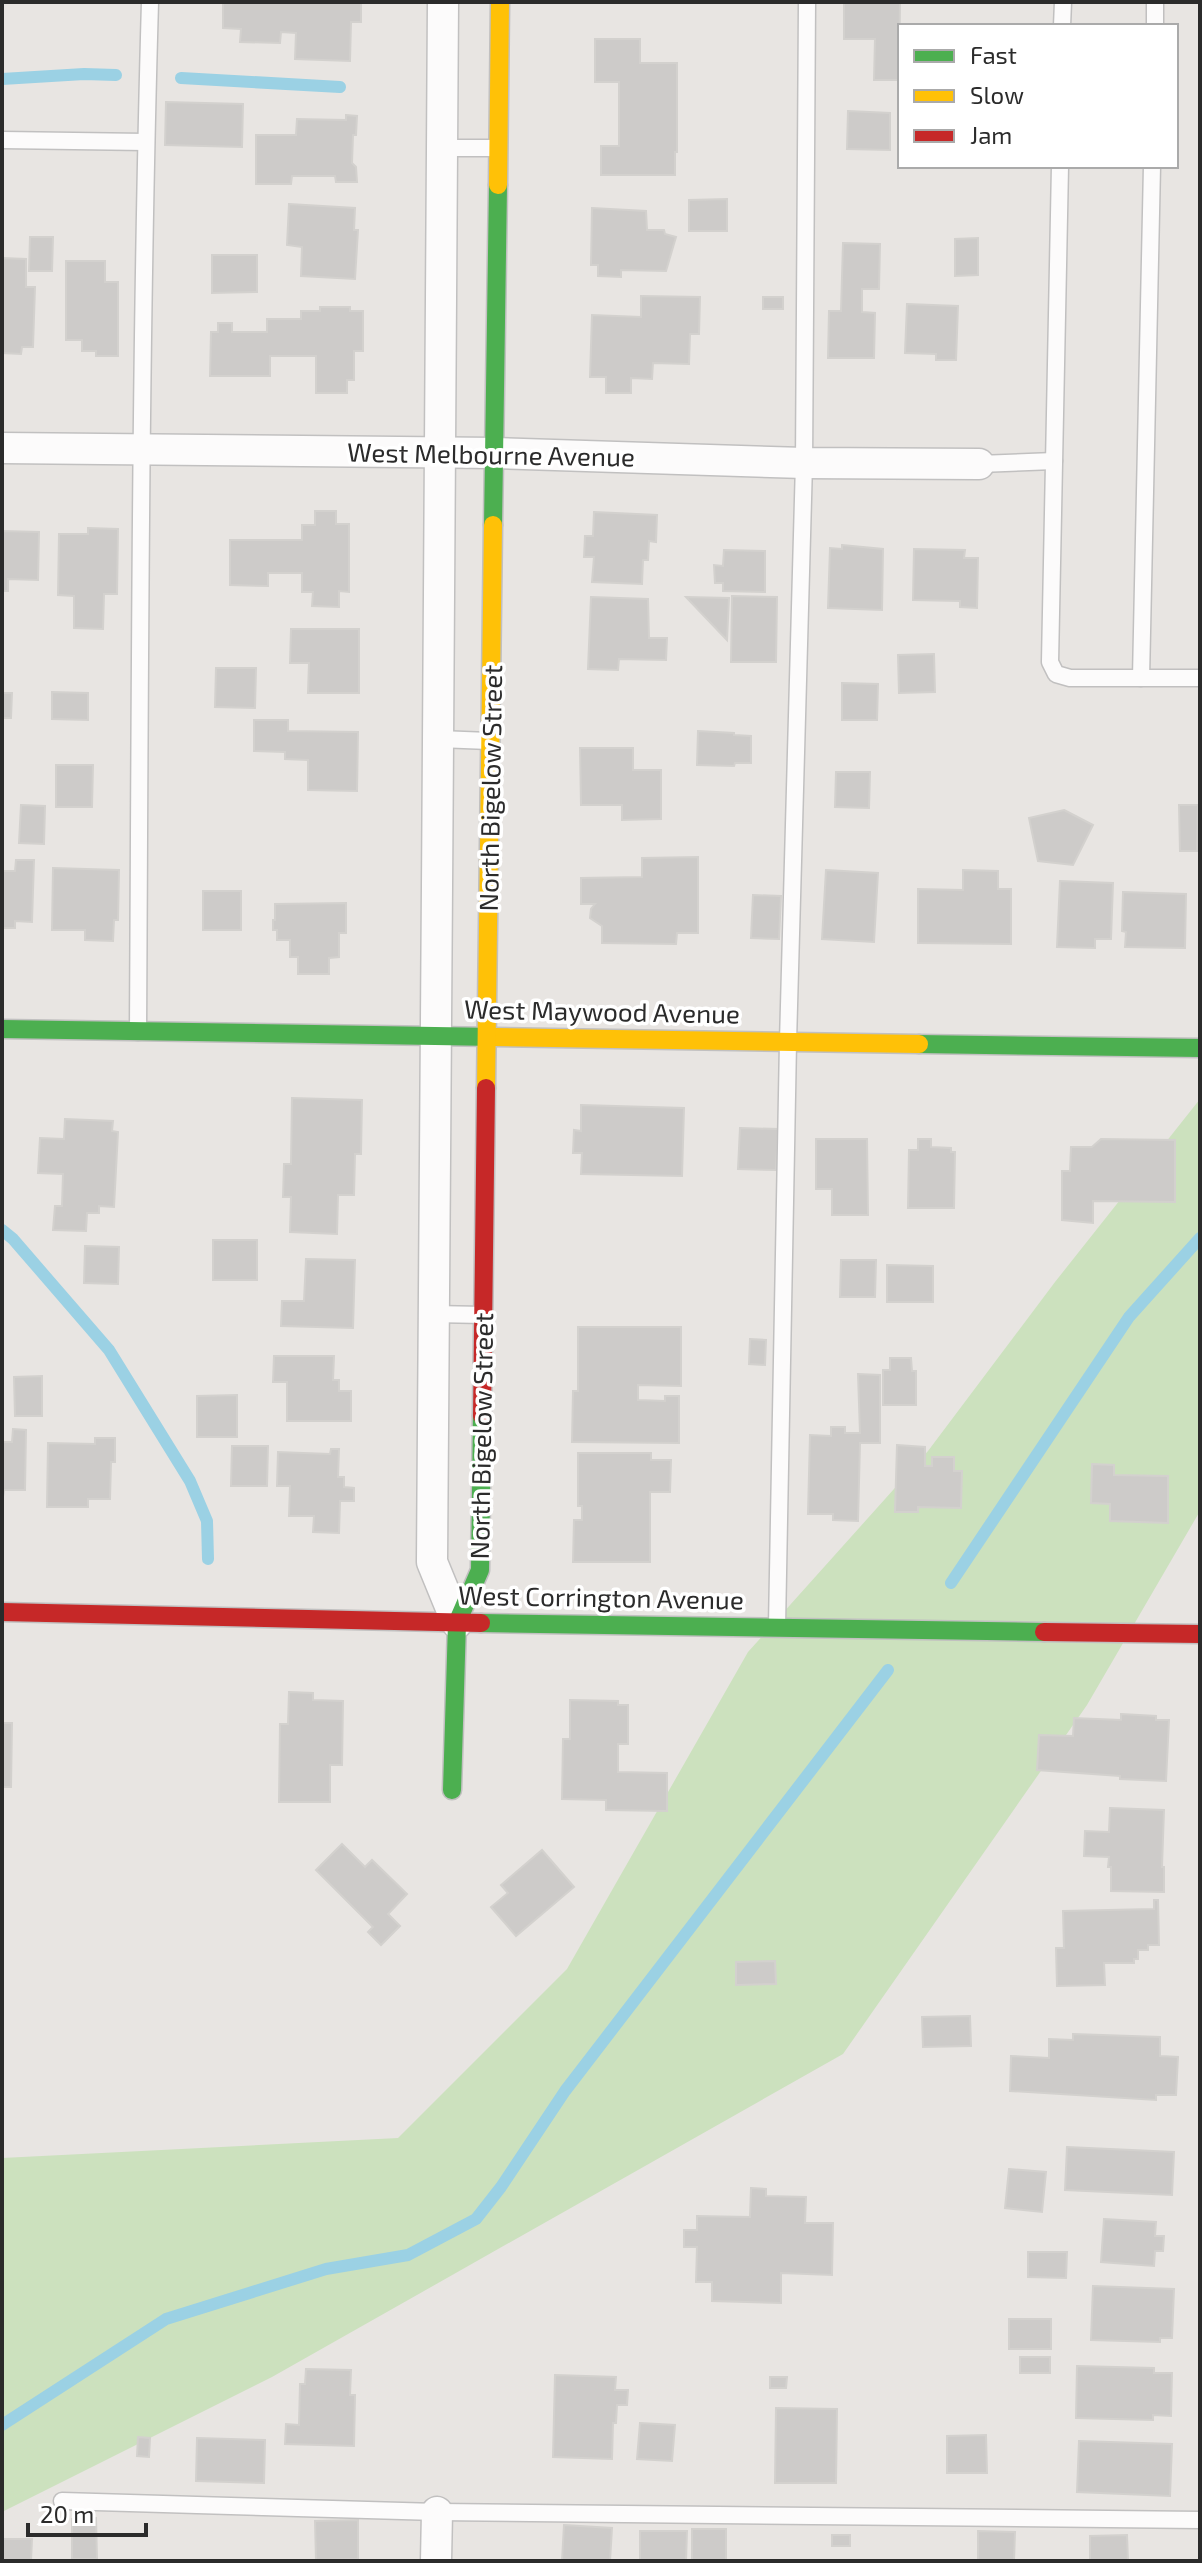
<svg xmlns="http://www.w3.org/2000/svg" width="1202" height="2563" viewBox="0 0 1202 2563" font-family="'Exo 2',sans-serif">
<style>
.green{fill:#cce1be}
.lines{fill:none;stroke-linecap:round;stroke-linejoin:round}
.stream{stroke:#9bd1e4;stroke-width:12}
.building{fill:#cdcbc9;stroke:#d3d1ce;stroke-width:2}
.lane-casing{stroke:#c1c0c0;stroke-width:19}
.street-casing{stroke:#c1c0c0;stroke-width:33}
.fast-casing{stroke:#c1c0c0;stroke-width:21}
.slow-casing{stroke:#c1c0c0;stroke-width:21}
.jam-casing{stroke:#c1c0c0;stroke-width:21}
.lane{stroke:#fcfbfb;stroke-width:16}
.street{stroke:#fcfbfb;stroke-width:30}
.fast{stroke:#4caf50;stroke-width:18}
.slow{stroke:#ffc107;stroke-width:18}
.jam{stroke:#c62828;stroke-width:18}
.labels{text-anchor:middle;stroke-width:7;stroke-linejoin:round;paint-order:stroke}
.street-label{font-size:26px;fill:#2b2b2b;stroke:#fff}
</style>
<rect width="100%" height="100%" fill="#e8e5e2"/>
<!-- green -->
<polygon class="green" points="1200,1099 1200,1511 1087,1705 843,2054 272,2377 2,2512 2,2158 398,2138 567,1969 748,1652 928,1451 1055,1282"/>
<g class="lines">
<!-- stream -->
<g class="stream">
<polyline points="181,78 340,87"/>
<polyline points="2,79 84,74 116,75"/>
<polyline points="2,1230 13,1239 109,1350 190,1481 207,1521 208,1559"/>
<polyline points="951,1583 1129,1317 1200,1238"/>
<polyline points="2,2425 166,2319 326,2269 408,2255 476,2219 501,2187 565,2091 888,1670"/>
</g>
</g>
<!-- building -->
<g class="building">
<polygon points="223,2 361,2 361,22 351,22 350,61 295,59 296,33 281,32 280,43 240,42 241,29 223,28"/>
<polygon points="844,2 900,2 899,80 874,80 875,39 844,39"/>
<polygon points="595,39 640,39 640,63 677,63 677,152 675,152 675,175 601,175 601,146 619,146 619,82 595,82"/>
<polygon points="166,102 243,104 242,147 165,145"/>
<polygon points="848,111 890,113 890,150 847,149"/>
<polygon points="346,115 357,116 356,135 353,135 352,163 356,167 357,182 336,182 335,176 292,176 291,184 256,184 256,135 296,135 297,119 346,120"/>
<polygon points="727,199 727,231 689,231 689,200"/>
<polygon points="289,204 355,208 354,230 358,230 355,279 301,276 302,247 287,245"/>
<polygon points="592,208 646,211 647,230 664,230 665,234 676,237 666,271 621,270 621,277 598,276 598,265 591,265"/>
<polygon points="30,237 53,237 52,271 29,271"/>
<polygon points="978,238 978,275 955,276 955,239"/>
<polygon points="843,243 880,244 879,289 862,289 862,312 875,313 874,358 828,358 829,311 841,311"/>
<polygon points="212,255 257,255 257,292 212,293"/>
<polygon points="2,258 26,259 26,287 35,287 33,347 22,347 21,354 2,353"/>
<polygon points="66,261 105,261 105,282 118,282 118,356 96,356 96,351 82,351 82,340 66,340"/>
<polygon points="641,296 700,297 699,334 690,334 689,364 653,363 652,379 631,378 631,393 606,393 606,377 590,377 592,315 641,317"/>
<rect x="763" y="297" width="20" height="12"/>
<polygon points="907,304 958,306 956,360 936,360 936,354 905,353"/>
<polygon points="320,307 350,307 350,311 363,311 363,351 354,351 354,380 347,380 347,393 316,393 316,356 270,356 270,376 210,376 211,332 218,332 218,323 232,323 232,332 267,332 267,319 301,319 301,311 320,311"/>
<polygon points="315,511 336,511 336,524 349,524 349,592 339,591 339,607 312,606 313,592 302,592 302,573 268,573 268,586 230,585 230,540 302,540 302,525 315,525"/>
<polygon points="594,512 657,515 656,542 649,541 648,560 643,560 642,584 592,582 594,557 584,557 585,536 593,536"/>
<polygon points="88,528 118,529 117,594 104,594 103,629 74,628 74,596 58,595 59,534 88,534"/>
<polygon points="2,531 39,532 38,580 8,579 8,591 2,591"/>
<polygon points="842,545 883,549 882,610 828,608 830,548 842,549"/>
<polygon points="914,549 965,550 964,558 978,558 977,608 960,607 960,601 913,600"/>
<polygon points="724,550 765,551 765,592 723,591 723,583 715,583 714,565 723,566"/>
<polygon points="732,596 777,597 776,662 731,662"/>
<polygon points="591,597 648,599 649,638 667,638 666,660 619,659 618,670 588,669"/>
<polygon points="686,597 729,598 727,640"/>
<polygon points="291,629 359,629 359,693 308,693 309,663 290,663"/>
<polygon points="934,654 935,692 899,693 898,655"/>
<polygon points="216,668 256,668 255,708 215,707"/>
<polygon points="842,683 878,684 877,720 842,720"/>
<polygon points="52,692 88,693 88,720 52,719"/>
<polygon points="2,693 12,693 11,718 2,718"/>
<polygon points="254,720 288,720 288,731 358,732 357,791 308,790 308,760 285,759 285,752 254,751"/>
<polygon points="698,731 734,733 734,735 751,736 751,763 735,763 734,766 697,765"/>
<polygon points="580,748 633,748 633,770 661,770 661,819 622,820 622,805 581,805"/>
<polygon points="56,765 93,765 92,807 56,807"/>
<polygon points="836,772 870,772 869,808 835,807"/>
<polygon points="21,805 45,806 44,844 19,843"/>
<polygon points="1179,805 1198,805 1197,851 1180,851"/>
<polygon points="1064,810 1093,825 1073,865 1038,861 1029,818"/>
<polygon points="698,857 698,933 677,933 676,944 602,943 602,926 590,918 591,909 595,904 581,904 581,878 642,877 642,858"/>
<polygon points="16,860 34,860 32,922 15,921 15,928 2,928 2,871 15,871"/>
<polygon points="53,868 119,870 118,920 114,920 113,941 85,940 85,930 52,930"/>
<polygon points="826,870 878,873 874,942 822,939"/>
<polygon points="963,870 998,871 998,889 1011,889 1011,944 918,943 918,889 963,890"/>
<polygon points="1060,881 1113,883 1111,939 1095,939 1095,948 1057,947"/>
<rect x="203" y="891" width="38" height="39"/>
<polygon points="1123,892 1186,894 1185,948 1125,947 1126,932 1122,931"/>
<polygon points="753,895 781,896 779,939 751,938"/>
<polygon points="346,903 346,933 339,933 339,957 329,958 329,974 298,974 298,957 290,957 290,940 277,940 277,930 273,930 273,920 275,920 275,904"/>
<polygon points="292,1098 362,1100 361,1154 355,1154 354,1195 338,1195 337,1234 290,1232 291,1197 283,1197 284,1164 291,1164"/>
<polygon points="581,1105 684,1108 682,1176 581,1174 582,1153 573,1153 574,1130 581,1131"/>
<polygon points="65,1119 113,1121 112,1131 118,1132 114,1207 99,1206 99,1213 87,1213 86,1231 53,1230 55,1206 62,1206 63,1174 38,1173 40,1138 64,1139"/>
<polygon points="740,1128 778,1129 776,1170 738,1169"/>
<polygon points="816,1139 867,1139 868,1215 832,1215 832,1189 816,1189"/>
<polygon points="918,1139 931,1139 931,1147 951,1148 951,1152 955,1152 954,1208 908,1208 909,1150 918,1150"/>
<polygon points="1101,1139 1175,1140 1175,1202 1093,1201 1093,1223 1062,1220 1062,1171 1070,1171 1071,1147 1092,1147"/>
<rect x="213" y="1240" width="44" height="40"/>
<polygon points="85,1246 119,1247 118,1284 84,1283"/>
<polygon points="306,1259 355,1260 353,1328 281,1326 282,1301 304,1301"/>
<polygon points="841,1260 876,1260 875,1297 840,1297"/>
<polygon points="887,1265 933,1266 933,1302 887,1302"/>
<polygon points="578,1327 681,1327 681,1386 638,1385 638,1400 665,1401 665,1396 679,1396 679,1443 572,1442 573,1391 578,1391"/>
<polygon points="750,1339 766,1340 765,1365 749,1364"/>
<polygon points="274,1356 334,1356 333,1380 339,1380 339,1391 351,1391 351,1421 287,1421 287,1382 273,1382"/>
<polygon points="890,1358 911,1358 912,1371 916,1371 916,1405 883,1405 883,1370 890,1370"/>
<polygon points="858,1374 880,1375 880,1443 860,1443 858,1521 833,1520 833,1514 808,1514 810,1435 831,1436 831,1427 845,1427 845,1433 860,1433"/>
<polygon points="42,1376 42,1416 15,1416 14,1377"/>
<polygon points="237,1395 237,1437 197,1437 197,1396"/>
<polygon points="13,1429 26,1430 25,1490 4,1490 2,1503 2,1442 12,1442"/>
<polygon points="95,1438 115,1438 115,1462 111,1462 110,1499 88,1499 88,1507 47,1507 48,1443 95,1444"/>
<polygon points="897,1445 925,1447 925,1466 932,1466 932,1457 954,1457 954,1471 962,1471 961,1508 918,1507 918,1512 895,1512"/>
<polygon points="232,1446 268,1446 267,1486 231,1486"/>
<polygon points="331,1449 339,1449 338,1477 344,1477 344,1487 354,1488 354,1501 340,1501 339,1533 313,1532 314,1516 289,1516 290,1486 277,1486 278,1452 330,1454"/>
<polygon points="578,1453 651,1453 651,1460 671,1460 670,1492 650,1492 650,1562 573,1562 574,1520 582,1520 582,1506 578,1506"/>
<polygon points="1092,1464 1114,1465 1114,1475 1168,1476 1168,1523 1110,1521 1110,1504 1091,1503"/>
<polygon points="289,1692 313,1693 313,1700 343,1701 342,1765 330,1765 330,1802 279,1802 280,1724 288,1724"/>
<polygon points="570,1700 618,1701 618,1705 628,1705 628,1744 618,1744 618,1772 667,1773 667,1811 606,1810 606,1800 562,1799 563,1739 570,1739"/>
<polygon points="2,1714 3,1723 12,1723 11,1787 2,1787"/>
<polygon points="1121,1714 1156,1716 1156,1720 1169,1720 1166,1781 1120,1779 1120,1776 1037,1770 1039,1735 1073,1736 1074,1718 1121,1720"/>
<polygon points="1110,1808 1164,1810 1162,1867 1164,1867 1164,1892 1111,1891 1111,1867 1108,1867 1109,1857 1084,1856 1085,1831 1109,1832"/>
<polygon points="342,1844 365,1867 372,1860 407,1894 388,1914 400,1926 381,1945 368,1932 373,1927 316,1870"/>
<polygon points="542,1850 574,1887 516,1936 491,1907 508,1893 501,1885"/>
<polygon points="1154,1900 1158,1900 1159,1945 1148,1945 1148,1950 1138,1950 1138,1959 1134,1959 1134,1963 1104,1963 1105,1985 1057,1986 1056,1948 1064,1948 1063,1911 1154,1909"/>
<polygon points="775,1961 776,1984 736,1985 736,1962"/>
<polygon points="970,2016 971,2046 923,2047 922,2017"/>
<polygon points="1073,2034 1160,2037 1160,2056 1178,2057 1176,2095 1156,2095 1156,2100 1010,2091 1011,2056 1049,2058 1049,2039 1073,2040"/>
<polygon points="1067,2147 1174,2152 1172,2195 1065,2190"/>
<polygon points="1009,2169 1046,2172 1042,2212 1005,2208"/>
<polygon points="751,2188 766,2189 766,2196 806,2197 805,2223 833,2223 832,2275 781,2273 781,2303 712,2301 712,2282 696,2282 697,2247 684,2247 684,2230 697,2230 697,2216 750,2217"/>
<polygon points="1104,2219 1156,2222 1155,2236 1164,2236 1163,2251 1155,2251 1154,2266 1101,2262"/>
<polygon points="1028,2252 1067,2252 1066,2278 1028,2277"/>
<polygon points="1093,2286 1174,2289 1172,2338 1160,2338 1160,2342 1091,2340"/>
<rect x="1009" y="2319" width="42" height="30"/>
<rect x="1020" y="2357" width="30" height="16"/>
<polygon points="1077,2366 1154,2368 1154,2373 1172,2373 1171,2416 1153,2415 1153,2420 1076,2418"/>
<polygon points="306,2369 351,2370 350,2395 355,2395 354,2446 285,2444 286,2424 299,2425 300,2384 305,2384"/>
<polygon points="555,2375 616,2377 615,2390 628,2390 627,2405 617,2405 616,2423 613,2423 612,2459 553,2457"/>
<polygon points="770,2377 787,2377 786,2388 770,2388"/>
<polygon points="776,2408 837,2409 836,2483 775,2483"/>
<polygon points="640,2423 675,2425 672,2461 637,2459"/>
<polygon points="986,2435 987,2473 947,2473 947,2436"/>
<polygon points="138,2437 150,2438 149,2457 137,2456"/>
<polygon points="197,2438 265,2440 264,2483 196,2481"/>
<polygon points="1079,2441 1172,2444 1170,2496 1077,2492"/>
<polygon points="96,2518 97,2559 72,2559 72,2519"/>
<polygon points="358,2520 358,2559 316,2560 315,2521"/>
<polygon points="564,2525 612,2528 610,2561 562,2561"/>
<rect x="692" y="2529" width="34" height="32"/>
<polygon points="640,2531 687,2531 686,2561 640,2561"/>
<polygon points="978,2531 1015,2532 1014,2561 978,2561"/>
<rect x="832" y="2535" width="18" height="11"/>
<polygon points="1127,2535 1128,2561 1090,2561 1090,2536"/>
<polygon points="2,2539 32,2539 31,2561 2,2561"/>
</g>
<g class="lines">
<defs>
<g id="lane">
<polyline points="1062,26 1063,2"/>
<polyline points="1155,26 1155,2"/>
<polyline points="2,140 146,142"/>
<polyline points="443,148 497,148"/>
<polyline points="1060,166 1050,662 1056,674 1070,678 1200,678"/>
<polyline points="979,464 1054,461"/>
<polyline points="1141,678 1152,166"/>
<polyline points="439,739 489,741"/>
<path d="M138,1032c2,-344 2,-687 12,-1030"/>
<polyline points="433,1314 484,1315"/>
<polyline points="777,1626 788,1042 804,463 807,2"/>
<polyline points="62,2501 437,2512 1200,2520"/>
</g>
<g id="street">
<path d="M443,2c-1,520 -9,1040 -11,1560l25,61"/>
<polyline points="2,448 495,453 804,463 979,464"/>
<polyline points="436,2561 437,2512"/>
</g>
<g id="fast">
<polyline points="493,525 498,185"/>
<polyline points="2,1029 495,1037"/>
<polyline points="919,1044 1200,1048"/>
<polyline points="481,1623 1044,1632"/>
<polyline points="452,1790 457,1623 480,1570 482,1416"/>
</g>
<g id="slow">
<polyline points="498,185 500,2"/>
<polyline points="495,1037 919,1044"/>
<polyline points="486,1088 493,525"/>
</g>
<g id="jam">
<polyline points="482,1416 486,1088"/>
<polyline points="2,1612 481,1623"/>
<polyline points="1044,1632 1200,1634"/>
</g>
</defs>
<!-- lane casing -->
<use href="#lane" class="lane-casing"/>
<!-- street casing -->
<use href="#street" class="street-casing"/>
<!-- fast casing -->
<use href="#fast" class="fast-casing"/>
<!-- slow casing -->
<use href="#slow" class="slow-casing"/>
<!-- jam casing -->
<use href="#jam" class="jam-casing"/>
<!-- lane -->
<use href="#lane" class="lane"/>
<!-- street -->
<use href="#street" class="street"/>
<!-- fast -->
<use href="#fast" class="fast"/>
<!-- slow -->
<use href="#slow" class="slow"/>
<!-- jam -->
<use href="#jam" class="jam"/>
</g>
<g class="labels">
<!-- street labels -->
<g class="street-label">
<text transform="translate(491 455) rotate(1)" y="9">West Melbourne Avenue</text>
<text transform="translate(491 788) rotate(-89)" y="9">North Bigelow Street</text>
<text transform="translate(602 1012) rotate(1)" y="9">West Maywood Avenue</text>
<text transform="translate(482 1436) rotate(-89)" y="9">North Bigelow Street</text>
<text transform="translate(601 1598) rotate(1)" y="9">West Corrington Avenue</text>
</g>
</g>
<!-- border -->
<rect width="1202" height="2563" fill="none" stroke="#2b2b2b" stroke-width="8"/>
<!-- legend -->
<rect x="898" y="24" width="280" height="144" fill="#ffffff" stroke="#aaaaaa" stroke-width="2"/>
<rect x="914" y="50" width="40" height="12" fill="#4caf50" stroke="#aaaaaa" stroke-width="2"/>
<text x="970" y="64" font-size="24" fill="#2b2b2b">Fast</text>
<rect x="914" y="90" width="40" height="12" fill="#ffc107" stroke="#aaaaaa" stroke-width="2"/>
<text x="970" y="104" font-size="24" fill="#2b2b2b">Slow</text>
<rect x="914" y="130" width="40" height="12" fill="#c62828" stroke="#aaaaaa" stroke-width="2"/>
<text x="970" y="144" font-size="24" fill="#2b2b2b">Jam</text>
<!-- scale -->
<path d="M28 2523v12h118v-12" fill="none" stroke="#2b2b2b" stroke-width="4"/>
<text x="40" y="2523" font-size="24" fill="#2b2b2b" stroke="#ffffff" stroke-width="6" paint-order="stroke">20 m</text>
</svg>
